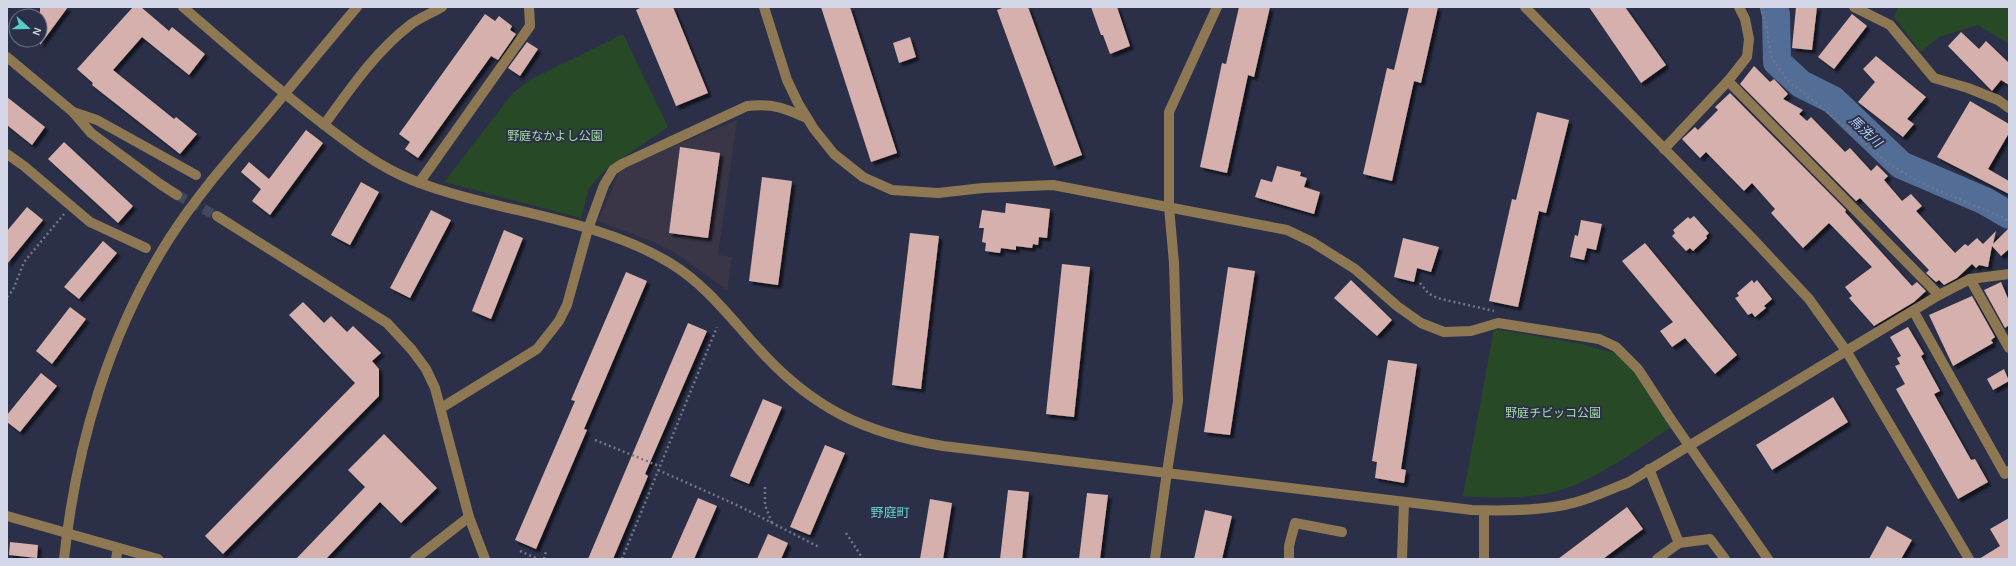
<svg xmlns="http://www.w3.org/2000/svg" width="2016" height="566" viewBox="0 0 2016 566" font-family="Karla,'Noto Sans JP',sans-serif">
<style>
.education{fill:#3b3647}
.green{fill:#284926}
.lines{fill:none;stroke-linecap:round;stroke-linejoin:round}
.river{stroke:#536e96;stroke-width:28}
.building{fill:#d5b0ac;filter:url(#shadow)}
.minor-tunnel{stroke:#444960;stroke-width:10;stroke-dasharray:10 5;stroke-linecap:butt}
.path{stroke:#71758a;stroke-width:2.5;stroke-dasharray:2 3;stroke-linecap:butt}
.minor{stroke:#8e7853;stroke-width:10}
.minor-bridge{stroke:#8e7853;stroke-width:10}
.labels{text-anchor:middle;stroke-width:4;stroke-linejoin:round;paint-order:stroke}
.park-label{font-size:12px;fill:#a5dea1;stroke:#2b3048}
.water-label{font-size:13px;font-style:italic;fill:#b8d1f8;stroke:#2b3048}
.neighbourhood-label{font-size:13px;fill:#68d4cd;stroke:#2b3048}
</style>
<defs>
<filter id="shadow"><feDropShadow dx="3.5" dy="3.5" stdDeviation="1" flood-color="#0009"/></filter>
</defs>
<rect width="100%" height="100%" fill="#2b3048"/>
<!-- education -->
<polygon class="education" points="737,120 718,255 732,257 727,290 677,254 657,243 598,221 620,171 628,165"/>
<!-- green -->
<g class="green">
<polygon points="1898,7 2009,7 2009,44 1978,25 1939,37 1921,52 1894,17"/>
<polygon points="623,34 668,127 605,170 589,188 581,218 444,182 513,93 530,80"/>
<path d="M1494,329l88,15 35,10 13,12 40,62c-35,22 -80,57 -121,65 -29,6 -57,5 -86,3z"/>
</g>
<g class="lines">
<!-- river -->
<polyline class="river" points="1774,7 1776,15 1777,62 1801,84 1833,100 1901,165 1985,201 2009,215"/>
</g>
<!-- building -->
<g class="building">
<polygon points="40,7 68,7 40,45"/>
<polygon points="133,7 141,7 169,31 172,27 205,54 189,75 142,37 113,70 174,119 176,117 197,134 180,154 92,85 93,83 77,69"/>
<polygon points="642,7 673,7 708,93 676,106 636,10"/>
<polygon points="821,7 850,7 897,153 871,162"/>
<polygon points="1005,7 1028,7 1082,155 1054,166 997,10"/>
<polygon points="1091,7 1117,7 1130,46 1110,54 1103,35 1101,35"/>
<polygon points="1239,7 1270,7 1254,77 1248,75 1227,173 1200,167 1222,63 1226,64"/>
<polygon points="1409,7 1438,7 1421,83 1414,81 1392,181 1363,174 1387,68 1394,70"/>
<polygon points="1589,7 1625,7 1666,65 1641,83"/>
<polygon points="1796,7 1817,7 1812,50 1792,48"/>
<polygon points="485,14 495,21 499,16 512,26 510,30 516,34 498,60 491,56 418,158 405,149 410,142 399,134"/>
<polygon points="1852,14 1867,26 1834,69 1818,57"/>
<polygon points="1961,32 1979,49 1986,41 2009,63 2009,85 2001,80 1992,91 1948,46"/>
<polygon points="910,37 916,57 899,63 893,43"/>
<polygon points="527,42 538,49 520,76 508,68"/>
<polygon points="1876,56 1926,97 1907,119 1914,124 1903,137 1858,102 1875,82 1863,69"/>
<polygon points="1754,66 1770,82 1774,79 1788,94 1783,99 1803,110 1799,114 1807,121 1811,117 1845,152 1850,148 1871,171 1877,165 1888,176 1884,180 1902,201 1911,194 1922,206 1916,211 1955,253 1965,244 1968,246 1977,238 1983,244 1996,231 1993,244 2009,228 2009,249 2001,256 1992,246 1988,267 1979,265 1976,268 1972,264 1957,278 1944,285 1939,280 1936,282 1926,273 1929,270 1860,198 1856,201 1740,84"/>
<polygon points="1730,93 1846,210 1845,212 1912,286 1917,282 1926,291 1914,302 1874,326 1849,298 1852,296 1845,287 1872,267 1829,223 1803,248 1771,213 1775,209 1752,183 1744,191 1706,152 1700,158 1682,139 1695,127 1698,130 1718,110 1715,107"/>
<polygon points="7,97 45,127 32,145 7,125"/>
<polygon points="1970,101 2009,124 2009,133 1988,169 2009,181 2009,194 1937,157"/>
<polygon points="1537,112 1569,120 1546,213 1539,211 1518,307 1489,301 1512,199 1516,200"/>
<polygon points="306,130 323,143 270,215 252,201 261,189 241,172 249,162 269,179"/>
<polygon points="64,142 133,206 118,223 48,159"/>
<polygon points="680,147 720,153 708,238 669,233"/>
<polygon points="1277,166 1301,172 1300,176 1307,178 1304,187 1320,192 1314,214 1255,197 1261,179 1272,182"/>
<polygon points="762,177 792,181 778,285 749,281"/>
<polygon points="361,182 379,192 350,245 331,235"/>
<polygon points="1006,203 1050,209 1047,238 1039,237 1038,245 1033,244 1032,248 1016,246 1016,250 1001,248 1000,253 985,251 986,243 982,242 984,228 979,228 982,210 1005,213"/>
<polygon points="27,207 43,220 7,264 7,231"/>
<polygon points="431,210 451,220 410,298 390,288"/>
<polygon points="1694,216 1709,233 1706,236 1707,238 1693,251 1690,248 1686,251 1672,236 1675,233 1673,230 1688,217 1690,219"/>
<polygon points="1581,220 1602,224 1596,250 1587,248 1584,260 1570,257 1575,235 1578,236"/>
<polygon points="504,230 523,238 491,319 472,311"/>
<polygon points="910,233 939,236 921,389 892,385"/>
<polygon points="1403,238 1439,247 1431,272 1417,268 1414,282 1394,277"/>
<polygon points="103,241 117,253 79,299 64,287"/>
<polygon points="1645,243 1737,355 1715,374 1685,338 1672,347 1660,331 1673,322 1622,261"/>
<polygon points="1062,264 1090,267 1074,417 1046,414"/>
<polygon points="1228,267 1255,271 1230,435 1204,432"/>
<polygon points="626,272 647,281 584,429 587,430 536,549 515,540 575,401 571,400"/>
<polygon points="1351,280 1392,320 1377,336 1334,298"/>
<polygon points="1752,280 1754,283 1757,280 1772,299 1764,306 1766,308 1755,317 1752,313 1748,315 1735,298 1739,296 1737,293"/>
<polygon points="2001,282 2009,301 2009,325 2005,328 1984,290"/>
<polygon points="1972,296 1995,337 1991,340 1993,343 1953,366 1929,315"/>
<polygon points="303,302 324,323 331,316 347,332 353,326 381,353 372,361 379,369 379,396 223,554 205,536 355,383 289,315"/>
<polygon points="70,307 86,319 52,364 36,351"/>
<polygon points="688,323 707,331 645,474 648,476 613,559 588,559"/>
<polygon points="1908,327 1924,354 1921,356 1940,391 1934,394 1971,460 1975,459 1988,482 1958,499 1896,389 1905,384 1895,366 1900,364 1897,358 1901,356 1890,337"/>
<polygon points="1388,360 1417,364 1401,469 1406,470 1404,483 1375,478 1377,462 1372,461"/>
<polygon points="2004,369 2009,381 1993,390 1987,379"/>
<polygon points="41,373 57,386 20,432 7,422 7,415"/>
<polygon points="1833,397 1848,422 1772,470 1756,445"/>
<polygon points="763,399 782,407 749,484 730,476"/>
<polygon points="384,434 437,488 401,523 380,502 326,559 296,559 365,487 348,470"/>
<polygon points="825,445 845,453 810,535 790,527"/>
<polygon points="1008,490 1029,492 1022,559 1000,559"/>
<polygon points="1087,493 1108,495 1100,559 1079,559"/>
<polygon points="698,498 717,506 694,559 671,559"/>
<polygon points="930,499 952,503 943,559 920,559"/>
<polygon points="1627,507 1643,529 1603,559 1558,559"/>
<polygon points="1205,510 1232,516 1222,559 1194,559"/>
<polygon points="2009,518 2009,559 1979,559 2000,546 1990,529"/>
<polygon points="1887,526 1912,540 1901,559 1869,559"/>
<polygon points="768,534 788,543 781,559 757,559"/>
<polygon points="10,542 38,545 37,558 9,555"/>
</g>
<g class="lines">
<!-- minor-tunnel -->
<polyline class="minor-tunnel" points="177,195 217,216"/>
<!-- path -->
<g class="path">
<polyline points="1761,7 1767,29 1771,56 1787,80 1814,101 1889,164 1921,183 2004,218 2009,223"/>
<polyline points="1420,283 1428,293 1437,298 1494,311"/>
<polyline points="7,297 13,290 24,262 64,214"/>
<polyline points="595,440 659,466"/>
<polyline points="658,470 739,506 819,547"/>
<polyline points="765,487 765,505 772,523"/>
<polyline points="846,533 863,559"/>
<polyline points="520,551 538,559"/>
<polyline points="544,559 546,551"/>
<polyline points="622,559 717,327"/>
</g>
<!-- minor -->
<g class="minor">
<path d="M183,7c44,38 88,77 135,113 30,23 59,46 94,60 81,32 183,37 258,83 35,21 59,53 87,84 54,61 107,86 186,99l529,64c29,1 58,1 87,-4 24,-4 48,-15 70,-24l310,-187 31,-16 39,-5"/>
<polyline points="764,7 787,80 798,103 814,129 834,154 863,177 892,190 938,193 983,188 1053,185 1287,230 1312,242 1355,269 1397,306 1421,323 1444,332 1471,331 1498,323 1599,339 1616,347 1638,369 1670,418"/>
<polyline points="1525,7 1752,238 1809,299 1847,352 1969,559"/>
<polyline points="1854,7 1890,25 1934,78 1968,88 1998,100 2009,108"/>
<polyline points="7,57 73,112 91,133 160,184 177,195"/>
<polyline points="1728,81 1939,295"/>
<polyline points="73,112 97,120 196,175"/>
<path d="M324,125c26,-36 51,-73 86,-100 9,-7 22,-12 32,-18"/>
<polyline points="1664,149 1728,81 1747,57 1749,39 1745,19 1739,7"/>
<polyline points="7,154 24,166 90,222 146,248"/>
<polyline points="419,183 530,26 529,7"/>
<polyline points="217,216 387,323 412,350 426,369 435,388 469,517 485,559"/>
<polyline points="1970,279 2009,348"/>
<polyline points="1914,312 2005,474 2009,471"/>
<path d="M441,408l96,-59 22,-28 8,-16 21,-76 16,-44 9,-15 9,-6 125,-58c26,-3 37,2 60,12"/>
<polyline points="1169,459 1178,401 1174,263 1169,207 1169,112 1217,7"/>
<polyline points="1701,463 1768,559"/>
<polyline points="1649,469 1679,543"/>
<polyline points="1484,511 1484,559"/>
<polyline points="7,516 158,559"/>
<path d="M64,559c12,-113 45,-227 107,-323 25,-39 55,-73 85,-108 34,-40 67,-81 101,-121"/>
<polyline points="116,559 118,548"/>
<polyline points="415,559 469,517"/>
<polyline points="1155,559 1165,486"/>
<polyline points="1289,559 1289,546 1295,523 1342,532"/>
<polyline points="1402,559 1404,502"/>
<polyline points="1657,559 1679,543 1710,539 1725,559"/>
</g>
<!-- minor-bridge -->
<g class="minor-bridge">
<polyline points="1670,418 1701,463"/>
<polyline points="1165,486 1169,459"/>
</g>
</g>
<g class="labels">
<!-- park labels -->
<g class="park-label">
<text x="555" y="140">野庭なかよし公園</text>
<text x="1553" y="417">野庭チビッコ公園</text>
</g>
<!-- water labels -->
<g class="water-label">
<text transform="translate(1866 131) rotate(43)" y="5">馬洗川</text>
</g>
<!-- neighbourhood labels -->
<g class="neighbourhood-label">
<text x="890" y="517">野庭町</text>
</g>
</g>
<!-- border -->
<rect width="2016" height="566" fill="none" stroke="#d3d6e6" stroke-width="16"/>
<!-- north arrow -->
<g transform="translate(28 28) rotate(111)"><circle r="19" fill="#2b3048" stroke="#6e7287"/>
<path d="M0-3L7 15L0 10L-7 15Z" fill="#54cdc7"/>
<text y="-6" font-size="11" font-weight="bold" text-anchor="middle" fill="#d3d6e6">N</text>
</g>
</svg>
